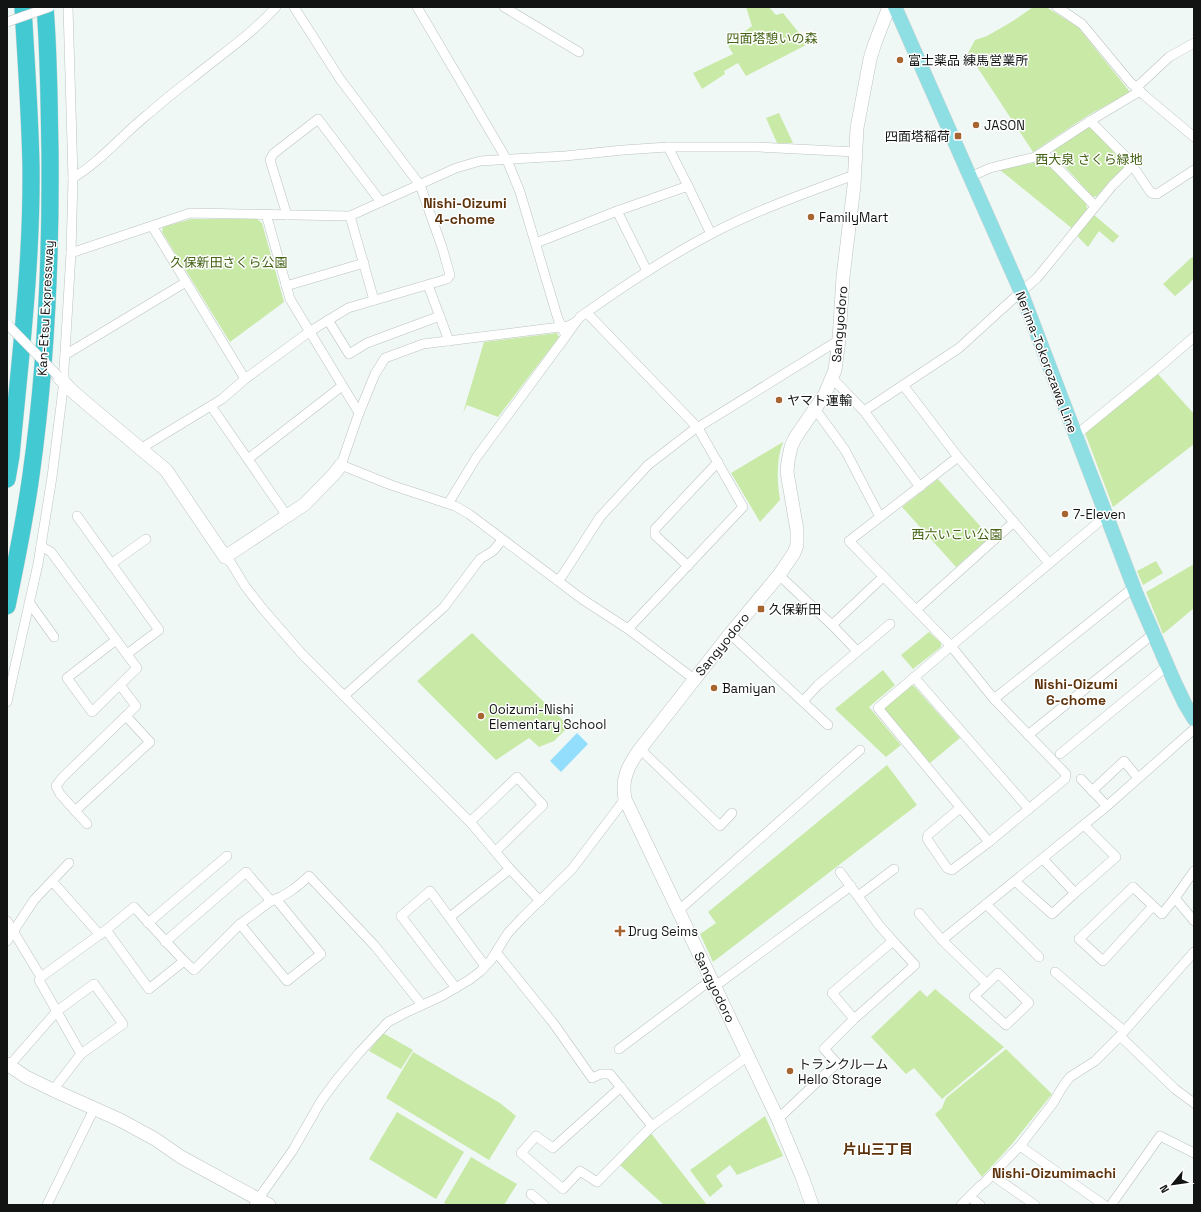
<svg xmlns="http://www.w3.org/2000/svg" width="1201" height="1212" viewBox="0 0 1201 1212" font-family="'Space Grotesk','Noto Sans JP',sans-serif">
<style>
.green{fill:#c9e9a7}
.water{fill:#93defc}
.lines{fill:none;stroke-linecap:round;stroke-linejoin:round}
.street-casing{stroke:#bbc3c1;stroke-width:10}
.secondary-casing{stroke:#bbc3c1;stroke-width:14}
.primary-casing{stroke:#d4d5d5;stroke-width:15}
.highway-casing{stroke:#d4d5d5;stroke-width:18}
.street{stroke:#fff;stroke-width:9}
.secondary{stroke:#fff;stroke-width:13}
.primary{stroke:#8edfe3;stroke-width:14}
.highway{stroke:#43c9d1;stroke-width:17}
.street-bridge-casing{stroke:#bbc3c1;stroke-width:10;stroke-linecap:butt}
.street-bridge{stroke:#fff;stroke-width:9}
.poi-dot{fill:#a66530;stroke:#fff;stroke-width:1.5}
.labels{text-anchor:middle;stroke-width:3;stroke-linejoin:round;paint-order:stroke}
.park-label{font-size:13px;fill:#436214;stroke:#fff}
.poi-label{font-size:13px;fill:#111413;stroke:#fff;text-anchor:start}
.street-label{font-size:13px;fill:#111413;stroke:#fff}
.neighbourhood-label{font-size:14px;font-weight:bold;fill:#5e330b;stroke:#fff}
</style>
<rect width="100%" height="100%" fill="#f0f8f6"/>
<!-- green -->
<g class="green">
<polygon points="746,7 769,7 776,15 783,13 808,44 746,76 738,63 724,71 725,74 702,89 693,73 733,54 727,44 752,26"/>
<polygon points="1033,7 1046,7 1078,27 1130,92 1087,116 1033,152 968,53 975,40 987,36 1013,21"/>
<polygon points="779,113 793,143 777,143 766,118"/>
<polygon points="1085,127 1091,128 1124,163 1125,167 1109,182 1097,196 1093,197 1054,155 1053,150"/>
<polygon points="1039,160 1044,161 1087,202 1086,204 1087,209 1119,236 1113,243 1099,231 1088,247 1078,237 1079,234 1000,170 1037,162"/>
<polygon points="191,219 257,219 262,223 284,302 230,342 162,232 163,227"/>
<polygon points="1192,257 1194,258 1194,280 1193,279 1189,284 1175,296 1163,284"/>
<polygon points="557,333 559,337 498,417 467,405 463,413 484,342"/>
<polygon points="1158,374 1194,414 1194,444 1113,507 1085,433"/>
<path d="M783,442c-7,19 -6,38 -3,58l-20,22 -29,-49z"/>
<polygon points="938,479 990,537 956,567 902,507"/>
<polygon points="1156,561 1163,573 1143,585 1137,571"/>
<polygon points="1194,564 1194,608 1163,634 1146,592"/>
<polygon points="929,632 941,643 941,647 913,669 901,655"/>
<polygon points="472,633 569,726 554,741 539,747 529,738 496,760 417,681"/>
<polygon points="883,670 895,685 869,707 901,745 886,757 835,709"/>
<polygon points="910,685 914,686 960,738 930,763 885,710 885,705"/>
<polygon points="887,765 917,805 713,962 700,934 716,923 708,912"/>
<polygon points="935,989 1004,1047 942,1099 914,1068 906,1074 871,1037 920,990 927,997"/>
<polygon points="383,1033 413,1050 401,1069 369,1051"/>
<polygon points="1006,1049 1052,1094 1012,1144 982,1177 935,1114 942,1108 946,1098"/>
<polygon points="413,1052 500,1103 516,1116 489,1160 386,1098"/>
<polygon points="397,1112 464,1152 436,1199 369,1159"/>
<polygon points="765,1116 783,1156 737,1175 730,1165 716,1176 723,1186 710,1197 690,1170"/>
<polygon points="650,1132 707,1205 664,1205 620,1165"/>
<polygon points="471,1157 517,1184 504,1205 447,1205 444,1203"/>
</g>
<!-- water -->
<polygon class="water" points="577,733 588,744 561,772 550,761"/>
<g class="lines">
<defs>
<g id="street">
<polyline points="417,7 507,160 520,192 558,319 564,332"/>
<polyline points="504,7 579,52"/>
<polyline points="1057,7 1082,24 1130,82 1144,95 1194,137"/>
<polyline points="1136,88 1169,57 1194,43"/>
<polyline points="1090,121 1128,159 1151,193 1157,194 1194,170"/>
<polyline points="668,147 688,186"/>
<polyline points="1043,153 1095,206"/>
<polyline points="970,177 990,168 1035,157 1090,121 1140,91"/>
<path d="M73,178c28,-17 49,-43 74,-63 14,-12 28,-24 43,-35 30,-25 60,-44 86,-73"/>
<polyline points="617,211 647,271"/>
<polyline points="266,214 290,299 359,413"/>
<polyline points="287,215 270,160 273,154 318,119 381,202"/>
<polyline points="350,216 374,300"/>
<polyline points="152,226 245,379"/>
<polyline points="536,243 617,211 688,186 711,234"/>
<polyline points="71,253 190,213 350,216 456,168 480,161 565,156 623,150 668,147 758,147 856,152"/>
<polyline points="428,285 449,341"/>
<polyline points="286,286 364,263"/>
<polyline points="587,313 698,428 743,507 628,629"/>
<polyline points="328,320 349,354 367,343 440,316"/>
<polyline points="576,322 568,326 423,344 385,358 375,374 359,413 341,465 391,485 455,506 469,514 582,599 628,629 694,679"/>
<polyline points="65,355 186,282"/>
<polyline points="832,378 864,411 920,487"/>
<polyline points="903,385 958,457 1049,563"/>
<polyline points="211,406 287,516"/>
<polyline points="815,409 845,450 880,517"/>
<polyline points="864,411 959,348 1014,298 1037,278 1112,186 1132,166"/>
<polyline points="1076,435 1158,368 1194,337"/>
<polyline points="140,449 222,399 245,379 309,332 348,308 447,279 450,275 442,247 420,185 340,79 294,7"/>
<polyline points="958,457 849,541 951,646 994,699 1066,774 1065,779 989,842 878,708 951,646 1106,516"/>
<polyline points="248,459 342,386"/>
<path d="M448,504l28,-46 90,-122 10,-14 4,-5c42,-30 85,-59 131,-83 46,-24 95,-41 143,-59"/>
<polyline points="77,516 159,630 127,654"/>
<polyline points="41,546 51,552 137,668 92,712 67,678 116,640"/>
<polyline points="225,557 231,563 245,586 262,608 302,654 470,822 510,869 540,901"/>
<polyline points="111,564 146,539"/>
<polyline points="688,566 655,535 655,529 718,462"/>
<polyline points="779,575 832,625 857,651"/>
<polyline points="557,580 562,576 600,517 648,465 692,431 839,340"/>
<polyline points="29,602 54,637"/>
<polyline points="916,610 1014,522"/>
<polyline points="832,625 883,577"/>
<polyline points="730,634 828,725"/>
<polyline points="914,677 1029,809"/>
<polyline points="344,696 444,607 480,559 493,551 502,540"/>
<polyline points="994,699 1134,587"/>
<polyline points="803,701 818,685 890,624"/>
<polyline points="7,702 38,564 52,477 64,381 64,369 71,253 73,178 68,7"/>
<polyline points="1028,735 1153,634"/>
<polyline points="640,749 720,826 732,813"/>
<polyline points="1060,754 1167,666"/>
<polyline points="1081,779 1107,806"/>
<polyline points="1092,791 1124,761 1138,778"/>
<polyline points="960,808 928,835 927,839 947,868 952,870 989,842"/>
<polyline points="75,811 150,742 126,716"/>
<polyline points="470,822 517,777 543,805 496,851"/>
<polyline points="87,824 60,794 56,786 62,778 136,706 120,685"/>
<polyline points="1194,871 1175,898 1194,921"/>
<polyline points="840,872 879,925 893,941"/>
<polyline points="52,881 100,935"/>
<polyline points="1015,881 1052,914 1075,893 1043,859"/>
<polyline points="1075,893 1116,857 1084,825"/>
<polyline points="858,896 894,869"/>
<polyline points="986,904 1039,957"/>
<polyline points="1153,906 1103,961 1079,939 1133,887 1162,914 1175,898"/>
<polyline points="678,911 860,750"/>
<polyline points="919,913 942,940 987,984 974,996 1006,1025 1029,1003 998,973 987,984"/>
<polyline points="450,917 510,869"/>
<polyline points="7,921 41,977"/>
<polyline points="148,923 227,856"/>
<polyline points="240,924 287,981 321,954 276,899"/>
<polyline points="106,930 134,907 184,961"/>
<polyline points="942,940 1107,806 1194,729"/>
<polyline points="7,941 34,900 69,863"/>
<polyline points="165,942 246,872 271,901"/>
<polyline points="496,952 554,1024 592,1078 601,1074 610,1074 652,1126"/>
<polyline points="1055,972 1124,1031"/>
<polyline points="714,987 851,886"/>
<polyline points="456,988 401,916 430,891 485,966"/>
<polyline points="1120,1036 1175,1089 1194,1103"/>
<polyline points="619,1049 711,980"/>
<polyline points="9,1066 57,1011 94,984 123,1024 81,1054"/>
<polyline points="621,1087 553,1148 536,1136 521,1153 563,1189 580,1171 597,1182 652,1126 748,1056"/>
<path d="M53,1090l28,-36 -42,-74 2,-3 65,-47 43,59 35,-28 10,9 46,-46 31,-23c15,-5 26,-14 38,-25l66,70 47,59"/>
<polyline points="778,1119 837,1063 824,1049 854,1019 915,965 893,941 832,993 854,1019"/>
<polyline points="1020,1146 1104,1205"/>
<polyline points="992,1175 1035,1205"/>
<polyline points="531,1194 544,1205"/>
<polyline points="970,1197 980,1205"/>
<polyline points="47,1205 94,1109"/>
<polyline points="254,1205 293,1150 321,1101 338,1078 359,1053 388,1022 405,1013 442,996 469,980 481,971 491,960 508,933 522,918 572,869 625,799"/>
<polyline points="961,1205 980,1186 984,1183 1020,1146 1053,1103 1063,1086 1070,1077 1095,1061 1120,1036 1194,952"/>
<polyline points="1111,1205 1160,1136 1194,1153"/>
</g>
<g id="secondary">
<polyline points="58,376 70,389 86,403 166,470 225,557 305,504 335,473 341,465"/>
<polyline points="7,1064 26,1077 53,1090 120,1120 155,1139 181,1157 269,1205"/>
<path d="M812,1205l-9,-26 -25,-60 -153,-320c-4,-20 3,-33 15,-50l90,-115 49,-59 15,-22 3,-8v-15l-10,-58 1,-11 3,-14 4,-9 30,-44 10,-24 4,-30 4,-63 11,-91 3,-58 13,-69 5,-16 14,-36"/>
</g>
<polyline id="primary" points="895,7 1021,292 1136,593 1174,681 1185,704 1194,719"/>
<g id="highway">
<path d="M7,479l4,-23c9,-96 21,-192 20,-289 -1,-53 -5,-107 -8,-160"/>
<path d="M7,606c9,-43 18,-87 24,-131 15,-107 20,-215 19,-323 -1,-48 -1,-97 -5,-145"/>
</g>
</defs>
<!-- street casing -->
<use href="#street" class="street-casing"/>
<!-- secondary casing -->
<use href="#secondary" class="secondary-casing"/>
<!-- primary casing -->
<use href="#primary" class="primary-casing"/>
<!-- highway casing -->
<use href="#highway" class="highway-casing"/>
<!-- street -->
<use href="#street" class="street"/>
<!-- secondary -->
<use href="#secondary" class="secondary"/>
<!-- primary -->
<use href="#primary" class="primary"/>
<!-- highway -->
<use href="#highway" class="highway"/>
<defs>
<g id="street-bridge">
<polyline points="7,22 50,7"/>
<polyline points="8,325 58,376"/>
</g>
</defs>
<!-- street-bridge casing -->
<use href="#street-bridge" class="street-bridge-casing"/>
<!-- street-bridge -->
<use href="#street-bridge" class="street-bridge"/>
</g>
<!-- markers -->
<g class="poi-dot">
<circle cx="900" cy="60" r="4"/>
<circle cx="976" cy="125" r="4"/>
<rect x="954" y="132" width="8" height="8" rx="2"/>
<circle cx="811" cy="217" r="4"/>
<circle cx="779" cy="400" r="4"/>
<circle cx="1065" cy="514" r="4"/>
<rect x="757" y="605" width="8" height="8" rx="2"/>
<circle cx="714" cy="688" r="4"/>
<circle cx="481" cy="716" r="4"/>
<path d="M618 925h4v4h4v4h-4v4h-4v-4h-4v-4h4z"/>
<circle cx="790" cy="1071" r="4"/>
</g>
<g class="labels">
<!-- park labels -->
<g class="park-label">
<text x="772" y="43">四面塔憩いの森</text>
<text x="1089" y="164">西大泉 さくら緑地</text>
<text x="229" y="267">久保新田さくら公園</text>
<text x="957" y="539">西六いこい公園</text>
</g>
<!-- poi labels -->
<g class="poi-label">
<text x="908" y="65">富士薬品 練馬営業所</text>
<text x="984" y="130">JASON</text>
<text x="950" y="141" text-anchor="end">四面塔稲荷</text>
<text x="819" y="222">FamilyMart</text>
<text x="787" y="405">ヤマト運輸</text>
<text x="1073" y="519">7-Eleven</text>
<text x="769" y="614">久保新田</text>
<text x="722" y="693">Bamiyan</text>
<text x="489" y="714">Ooizumi-Nishi<tspan x="489" dy="15">Elementary School</tspan></text>
<text x="628" y="936">Drug Seims</text>
<text x="798" y="1069">トランクルーム<tspan x="798" dy="15">Hello Storage</tspan></text>
</g>
<!-- street labels -->
<g class="street-label">
<text transform="translate(45 308) rotate(-87)" y="5">Kan-Etsu Expressway</text>
<text transform="translate(839 324) rotate(-85)" y="5">Sangyodoro</text>
<text transform="translate(1047 362) rotate(69)" y="5">Nerima-Tokorozawa Line</text>
<text transform="translate(722 644) rotate(-51)" y="5">Sangyodoro</text>
<text transform="translate(715 987) rotate(64)" y="5">Sangyodoro</text>
</g>
<!-- neighbourhood labels -->
<g class="neighbourhood-label">
<text x="465" y="208">Nishi-Oizumi<tspan x="465" dy="16">4-chome</tspan></text>
<text x="1076" y="689">Nishi-Oizumi<tspan x="1076" dy="16">6-chome</tspan></text>
<text x="878" y="1154">片山三丁目</text>
<text x="1054" y="1178">Nishi-Oizumimachi</text>
</g>
</g>
<!-- border -->
<rect width="1201" height="1212" fill="none" stroke="#111413" stroke-width="16"/>
<!-- north arrow -->
<g transform="translate(1173 1184) rotate(241)" stroke="#ffffff" stroke-width="3" paint-order="stroke">
<path d="M0-3L7 15L0 10L-7 15Z" fill="#111413"/>
<text y="-6" font-size="11" font-weight="bold" text-anchor="middle" fill="#111413">N</text>
</g>
</svg>
